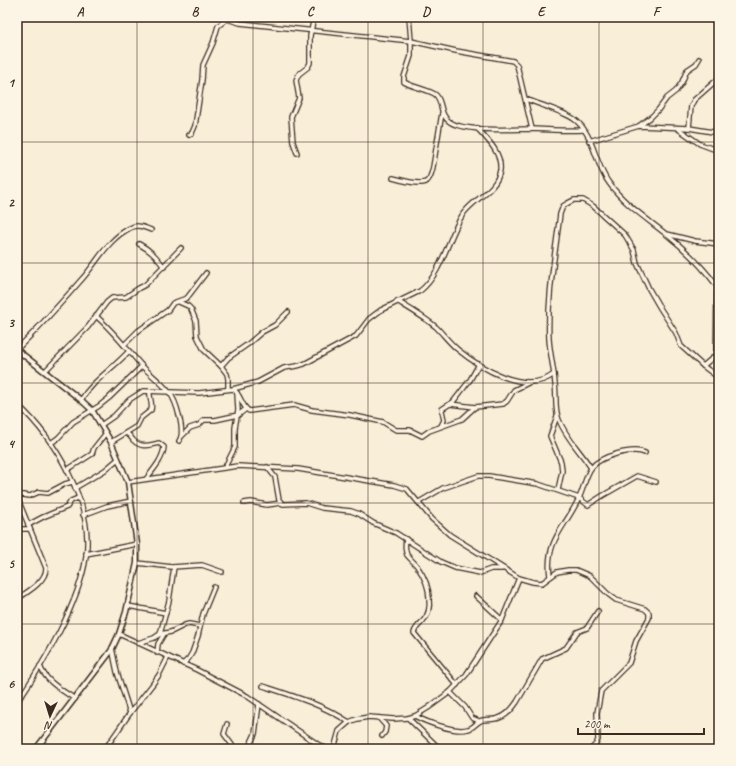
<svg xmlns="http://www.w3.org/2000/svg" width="736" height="766" viewBox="0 0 736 766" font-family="Caveat,sans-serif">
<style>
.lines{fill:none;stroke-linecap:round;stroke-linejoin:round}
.minor-casing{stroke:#3b2a1e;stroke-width:6}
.tertiary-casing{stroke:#3b2a1e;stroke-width:7}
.minor{stroke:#fcf5e5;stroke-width:3.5}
.tertiary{stroke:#fcf5e5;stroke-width:4}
.grid{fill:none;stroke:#3b2a1e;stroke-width:1;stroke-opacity:0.55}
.neatline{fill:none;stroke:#3b2a1e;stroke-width:1.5}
.grid-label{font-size:13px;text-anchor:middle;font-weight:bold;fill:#3b2a1e}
</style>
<rect width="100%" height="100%" fill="#f9eed8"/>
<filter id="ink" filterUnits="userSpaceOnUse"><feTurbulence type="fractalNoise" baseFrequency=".025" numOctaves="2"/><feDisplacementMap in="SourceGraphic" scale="8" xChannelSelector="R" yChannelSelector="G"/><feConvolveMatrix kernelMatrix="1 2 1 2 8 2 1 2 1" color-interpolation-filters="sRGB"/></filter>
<g filter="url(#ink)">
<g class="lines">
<defs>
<g id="minor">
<path d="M225,17l2,2 13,4 171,18v15l-7,21v5l4,2c6,3 24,7 28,11 7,7 3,20 14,27 15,10 62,7 82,7 17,1 34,2 52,1"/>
<polyline points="409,17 411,41 456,51 508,60 513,61 517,65 532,129"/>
<polyline points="711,17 716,23"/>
<path d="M526,99c14,6 36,12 48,20 20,14 21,46 35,64 15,21 37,35 57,51 19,15 36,32 51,52l-1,69 -13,11"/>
<polyline points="639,126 651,117 658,110 667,98 676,91 682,82 687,70 696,64 699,59"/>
<polyline points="677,128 700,144 719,151"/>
<polyline points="689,128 691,106 694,100 719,78"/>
<polyline points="189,135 192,133 195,126 202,80 203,65 213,43 218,26 227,19"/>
<polyline points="589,141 639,126 689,128 719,133"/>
<polyline points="297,153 293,142 291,117 299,98 296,80 299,74 308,67 310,63 310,36 314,17"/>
<path d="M393,178c7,2 27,7 33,4 5,-3 6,-11 7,-15l9,-54"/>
<polyline points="667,234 695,241 719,244"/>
<path d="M139,244c11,6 17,12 25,23"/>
<path d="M397,301c13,8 27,16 39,26 7,7 13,15 21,22 23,19 69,47 97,25"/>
<polyline points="179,302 188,306 191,309 196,321 197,336 204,350 221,366 227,374 228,379 228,389"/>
<path d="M96,316c17,15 31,33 46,50 9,9 19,16 27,26 7,8 17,40 10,49"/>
<polyline points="124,345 138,331 168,310 173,303 187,298 206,273"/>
<path d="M17,349c23,-22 44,-46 65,-70 16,-18 26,-40 48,-51 7,-4 14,-1 21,2"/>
<polyline points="221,366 228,358 248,344 262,332 275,325 288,312"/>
<polyline points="45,371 88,327 107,302 112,298 126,297 139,288 145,285 181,248"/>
<path d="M233,389c8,5 8,17 16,22l45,-6 18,5 38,5 33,7 13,8h14l12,6 7,-5 33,-12 13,-12"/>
<path d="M81,400c12,-20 33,-32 48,-49"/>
<path d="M17,404c38,35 77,99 69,153 -7,47 -42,106 -69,145"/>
<polyline points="450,404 475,407 503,404 507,401 514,390 530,382"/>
<polyline points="237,416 246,409"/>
<polyline points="557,416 550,436 561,462 562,471 558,490"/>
<path d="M101,425l13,-9 15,-16 14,-9 56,2 34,-4 25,-7 26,-14 13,-2 7,-2 52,-28 13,-17 12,-9 39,-19c22,-17 28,-54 43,-77 11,-16 34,-23 37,-44 2,-17 -13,-31 -23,-42"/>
<polyline points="441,426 444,420 442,411 442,409 453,402 470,380 479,364"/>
<path d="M126,433c4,2 5,4 7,7 9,9 16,5 26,3l5,4c-1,12 -11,23 -18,32"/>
<polyline points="182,436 190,428 199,425 204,420 215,420 238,415"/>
<path d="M111,442l26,-16 4,-8 10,-8c2,-6 -2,-13 -1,-19"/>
<polyline points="51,443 58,438 73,422 99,406 109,398 142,366"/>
<polyline points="225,467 235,447 235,428 238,410 237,393"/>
<polyline points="267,467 275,477 279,500 283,504 306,503 322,508 351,511 359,514 373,523 396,533 441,562 455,568 480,573 491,569 502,569"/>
<path d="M591,468c-10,-16 -25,-30 -32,-48 -5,-11 -2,-24 -4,-36 -1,-15 -5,-30 -6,-45 -2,-42 6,-84 11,-125l3,-8 5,-3 6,-3h9l10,6 32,29 9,15 3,13 12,26 11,19 16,25 5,13 22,20 16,12"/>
<polyline points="67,470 92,454 94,448 106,433"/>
<polyline points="128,482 238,466 298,469 394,485 407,489 432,519 450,535 519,578 533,582 542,583 557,572 568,570 576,570 590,576 608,594 616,600 645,609 649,613 649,618 636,641 629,663 601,691 597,713 598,740 596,744 591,749"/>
<polyline points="75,488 105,470 118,459"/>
<polyline points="17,495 23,495 30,496 39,492 48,493 65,484 72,482"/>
<path d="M17,497l29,71c0,14 -19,24 -29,31"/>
<polyline points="419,502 443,488 478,476 489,476 538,484 579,498 588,505 602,496 637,476 656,482"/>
<polyline points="244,503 251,502 267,505 281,503"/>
<polyline points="83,515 107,506 131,501"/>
<polyline points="28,525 43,517 67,507 71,501 78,498"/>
<polyline points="17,529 30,529"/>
<path d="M406,539c-1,5 -1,11 1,16 3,4 7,7 10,11 7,10 12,20 12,32 1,8 0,17 -6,23 -4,4 -8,7 -9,12l43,52"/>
<polyline points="86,554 137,544"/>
<polyline points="137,563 172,567 202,565 222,572"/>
<path d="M550,576c-5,-36 16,-49 29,-78 5,-10 6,-22 13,-31 9,-11 41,-20 53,-14"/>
<polyline points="476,596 502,620"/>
<polyline points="128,606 166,613"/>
<polyline points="119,634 197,670 247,696 319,745 327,749"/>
<polyline points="160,634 169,601 174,567"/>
<polyline points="138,643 154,638 160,634 171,632 185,625 189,624 200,626"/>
<polyline points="112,648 117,672 130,713"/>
<polyline points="157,653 158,644 164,634"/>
<polyline points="183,664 189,658 192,653 198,636 203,614 214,587"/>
<path d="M40,666c6,16 22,24 35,33"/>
<path d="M263,686c31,10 58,18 86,36"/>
<polyline points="450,692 465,707 472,718 479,721"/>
<path d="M415,716c11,6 40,17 53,13 6,-1 9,-8 15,-9 6,-1 11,0 16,-2 8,-2 14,-10 18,-16l25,-43 24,-11 11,-16 10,-4 11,-17"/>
<polyline points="379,718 386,726 385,732 382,736"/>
<polyline points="408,718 440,749"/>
<polyline points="227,724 224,734 235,749"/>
<polyline points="105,749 130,713 152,685 159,675 168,657"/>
<polyline points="248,749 255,734 259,704"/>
<polyline points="334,749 339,731 349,722 357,719 369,717 393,719 408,718 415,716 428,708 450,692 466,675 502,620 519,578"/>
</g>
<polyline id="tertiary" points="17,350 81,400 92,410 111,442 128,482 137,544 137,563 126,612 119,634 111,651 36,749"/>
</defs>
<!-- minor casing -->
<use href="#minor" class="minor-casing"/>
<!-- tertiary casing -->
<use href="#tertiary" class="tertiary-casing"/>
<!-- minor -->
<use href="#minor" class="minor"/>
<!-- tertiary -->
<use href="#tertiary" class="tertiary"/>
</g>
</g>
<!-- grid -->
<path class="grid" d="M137,17v732M253,17v732M368,17v732M483,17v732M599,17v732M17,142h702M17,263h702M17,383h702M17,503h702M17,624h702"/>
<!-- margin -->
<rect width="736" height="766" fill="none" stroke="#fcf5e5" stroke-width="44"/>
<!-- north arrow -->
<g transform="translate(50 716) rotate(184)" stroke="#fcf5e5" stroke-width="3" paint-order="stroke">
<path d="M0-3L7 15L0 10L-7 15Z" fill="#3b2a1e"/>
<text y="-6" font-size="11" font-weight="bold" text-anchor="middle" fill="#3b2a1e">N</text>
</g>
<!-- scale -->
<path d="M578 728v6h126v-6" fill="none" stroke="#3b2a1e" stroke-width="2"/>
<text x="584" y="728" font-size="12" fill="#3b2a1e" stroke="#fcf5e5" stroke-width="3" paint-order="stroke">200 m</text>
<rect x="22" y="22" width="692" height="722" class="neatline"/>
<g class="grid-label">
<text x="80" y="16">A</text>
<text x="195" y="16">B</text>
<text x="310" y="16">C</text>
<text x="426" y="16">D</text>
<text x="541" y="16">E</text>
<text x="656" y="16">F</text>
<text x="11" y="87">1</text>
<text x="11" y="207">2</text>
<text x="11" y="327">3</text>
<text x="11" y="448">4</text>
<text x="11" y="568">5</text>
<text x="11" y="688">6</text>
</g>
</svg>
